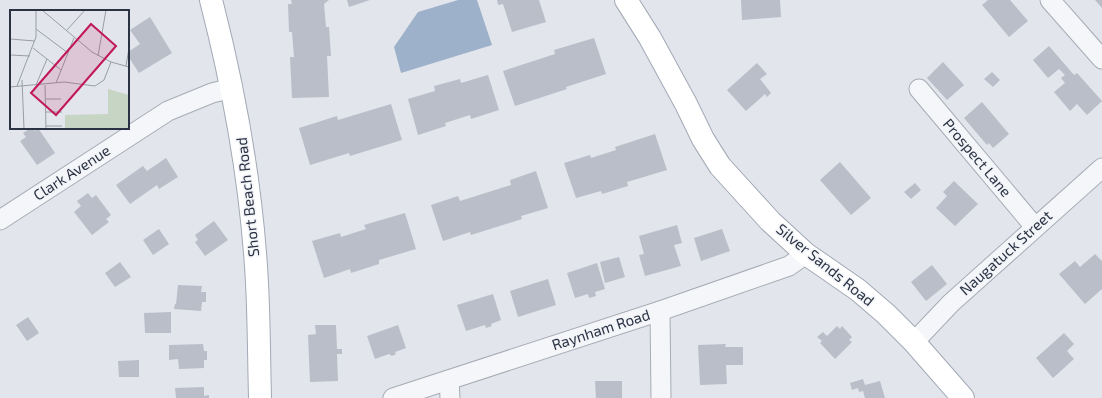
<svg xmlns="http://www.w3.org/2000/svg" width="1102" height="398" viewBox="0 0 1102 398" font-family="'Exo 2',sans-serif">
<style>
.water{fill:#9eb1ca}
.building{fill:#babec8}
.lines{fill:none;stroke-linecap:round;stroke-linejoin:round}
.minor-casing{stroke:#a7acb5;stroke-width:21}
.major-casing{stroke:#a2a9b6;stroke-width:24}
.minor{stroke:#f5f6f9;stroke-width:19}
.major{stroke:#fff;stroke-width:22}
.labels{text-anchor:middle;stroke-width:3;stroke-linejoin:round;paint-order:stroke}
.street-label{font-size:15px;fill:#2a3243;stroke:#f2f4f8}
.inset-road{fill:none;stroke:#989da8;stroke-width:1}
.view{fill:#c2185b;fill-opacity:0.15;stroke:#c2185b;stroke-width:2}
.inset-edge{fill:none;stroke:#2a3243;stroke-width:2}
</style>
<rect width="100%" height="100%" fill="#e2e5eb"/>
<!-- water -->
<polygon class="water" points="458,0 477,0 492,45 401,73 394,47 418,12"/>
<!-- building -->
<g class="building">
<polygon points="291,0 329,0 324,4 326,27 329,27 331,56 327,56 329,97 292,98 290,57 294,57 292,32 289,32 288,4 292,4"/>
<polygon points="347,0 370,0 349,7"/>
<polygon points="497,0 539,0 546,22 512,32 503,4 498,5"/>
<polygon points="741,0 780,0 781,17 742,20"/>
<polygon points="988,0 1010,0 1028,21 1009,37 982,5"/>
<polygon points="1095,0 1102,0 1102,8"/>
<polygon points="150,17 172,53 139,73 128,56 128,52 140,44 130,30"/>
<polygon points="594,38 606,74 566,87 567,89 515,106 503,71 555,54 554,50"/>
<polygon points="1049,46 1074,75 1077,73 1102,101 1087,115 1077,104 1070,111 1054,92 1065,83 1061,78 1065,75 1059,69 1048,78 1033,60"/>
<polygon points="943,62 964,85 947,100 927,78"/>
<polygon points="757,63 767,74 760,79 771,93 767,97 765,94 746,111 727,90"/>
<polygon points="992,72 1000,80 993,87 984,79"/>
<polygon points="488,75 499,110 471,119 470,115 445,123 446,126 418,135 408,99 435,91 434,86 460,79 461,83"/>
<polygon points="982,102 1009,134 993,148 989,143 987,145 964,118"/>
<polygon points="391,104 402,140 350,156 349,153 310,165 299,128 337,116 338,120"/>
<polygon points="31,128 35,131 38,128 55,153 37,165 20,141 26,137 23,133"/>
<polygon points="655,134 667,170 627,182 628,186 602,194 601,191 576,198 564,163 590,155 591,158 616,150 615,147"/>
<polygon points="166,158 178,177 159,189 157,185 130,204 116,185 143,166 147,171"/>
<polygon points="840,162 871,198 851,215 820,180"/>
<polygon points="536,171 548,208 521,216 522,219 471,235 470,232 443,241 431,205 458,196 460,201 511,185 510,180"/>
<polygon points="954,181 978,204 955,226 936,208 947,196 943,192"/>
<polygon points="915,183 921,190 911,199 904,192"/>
<polygon points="88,193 92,198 96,195 111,215 106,219 109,222 92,235 74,212 81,206 77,201"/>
<polygon points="405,213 416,249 379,260 379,264 351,273 350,269 324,278 312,241 340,233 341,237 366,229 364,225"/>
<polygon points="214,221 228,240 205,256 195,242 198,240 195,235"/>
<polygon points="677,225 682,243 674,245 681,266 645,276 639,255 644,254 639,236"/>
<polygon points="159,229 169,244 153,255 143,240"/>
<polygon points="722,229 730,251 701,261 694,238"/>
<polygon points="1095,254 1102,261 1102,289 1085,304 1059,274 1075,261 1080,267"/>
<polygon points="619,257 625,277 605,283 600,262"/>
<polygon points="120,262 131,277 115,287 105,273"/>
<polygon points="597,263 605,289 595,292 596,296 589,298 588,294 575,298 567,273"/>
<polygon points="932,265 947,284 926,301 911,282"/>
<polygon points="548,279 556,305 518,317 510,291"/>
<polygon points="178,285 202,286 201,292 206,292 206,302 202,302 201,311 174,309 175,304 176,304"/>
<polygon points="493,294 501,320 491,324 492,326 486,328 485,325 466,331 457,305"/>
<polygon points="171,312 171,333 145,333 144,313"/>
<polygon points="28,317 39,333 27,341 16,325"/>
<polygon points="315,325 336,325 337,349 342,349 342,354 337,354 338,381 310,382 308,335 316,334"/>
<polygon points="398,325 406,348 395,352 396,354 392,356 389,354 375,359 367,336"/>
<polygon points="837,326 840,329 842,326 852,337 849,340 852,342 835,359 820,343 822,341 817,337 823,332 827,336"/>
<polygon points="1064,333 1074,344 1067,351 1074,359 1053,378 1036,358"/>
<polygon points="203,344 204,351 207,351 207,360 204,360 204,368 179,369 178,359 169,360 169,345"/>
<polygon points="726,344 725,347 743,347 743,365 726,365 727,384 700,385 698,345"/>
<polygon points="139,360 139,377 119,377 118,361"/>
<polygon points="863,379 865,385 880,381 885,398 865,398 863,391 859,392 858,388 852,390 850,383"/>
<polygon points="595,381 622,381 622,398 596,398"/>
<polygon points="204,387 204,396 209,395 209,398 176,398 175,388"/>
</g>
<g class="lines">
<defs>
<g id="minor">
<polyline points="1050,0 1102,59"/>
<polyline points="919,89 1035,227"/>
<polyline points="0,220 168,111 212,93 232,88"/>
<polyline points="660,311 661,398"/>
<polyline points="914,342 951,303 1102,168"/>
<polyline points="449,380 450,398"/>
<polyline points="393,398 660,311 789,266 806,254"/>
</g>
<g id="major">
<path d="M211,0c24,93 41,187 46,283 2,38 2,77 3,115"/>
<polyline points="626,0 650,38 686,104 703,139 720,166 770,221 806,254 858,290 886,314 914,342 963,398"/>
</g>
</defs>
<!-- minor casing -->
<use href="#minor" class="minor-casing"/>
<!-- major casing -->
<use href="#major" class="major-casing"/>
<!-- minor -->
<use href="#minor" class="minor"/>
<!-- major -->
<use href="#major" class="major"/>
</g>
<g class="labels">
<!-- street labels -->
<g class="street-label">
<text transform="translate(977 158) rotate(50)" y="5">Prospect Lane</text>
<text transform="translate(72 173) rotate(-33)" y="5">Clark Avenue</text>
<text transform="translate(248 197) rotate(-96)" y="5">Short Beach Road</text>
<text transform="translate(1006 253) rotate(-42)" y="5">Naugatuck Street</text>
<text transform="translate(825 265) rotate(39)" y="5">Silver Sands Road</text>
<text transform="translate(601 330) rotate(-18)" y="5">Raynham Road</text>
</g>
</g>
<!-- overview -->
<g transform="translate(10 10)">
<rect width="119" height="119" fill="#e2e5eb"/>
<path d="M98,79l21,6v34h-64v-14l43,-1z" fill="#c7d5c4"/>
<path class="inset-road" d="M32,0l50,42 19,10 18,5M26,19l32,24M57,20l18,-20M0,29l25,2M23,38l28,22M0,45l20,1M88,46l8,-46M116,56l3,-18M12,70l2,49M46,73l18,-45M26,75l11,-26M35,75l1,44M7,76l19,-49v-27M0,77l54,-5 31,4 9,-6 7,-18M36,89h15M36,102h16M36,116h16"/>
<path class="view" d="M81,14l25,22 -60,69 -25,-22z"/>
<rect width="119" height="119" class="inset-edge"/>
</g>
</svg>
